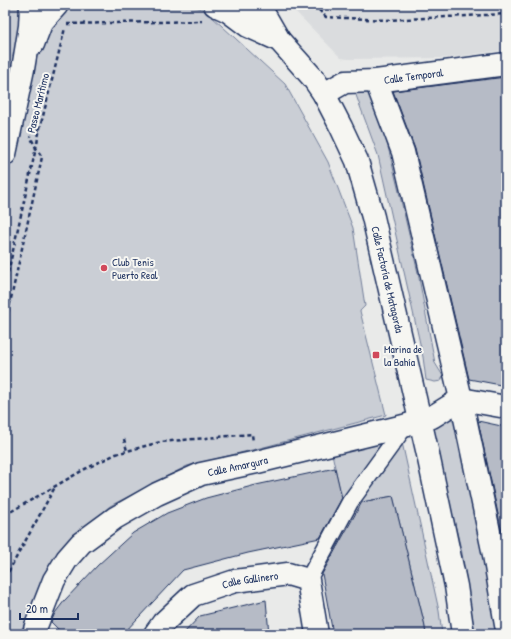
<svg xmlns="http://www.w3.org/2000/svg" width="511" height="639" viewBox="0 0 511 639" font-family="'Patrick Hand',sans-serif">
<style>
.built{fill:#dadcde}
.green{fill:#caced5;stroke:#727e9a}
.building{fill:#b6bbc6;stroke:#1b2f5e}
.lines{fill:none;stroke-linecap:round;stroke-linejoin:round}
.pedestrian-casing{stroke:#1b2f5e;stroke-width:19}
.minor-casing{stroke:#1b2f5e;stroke-width:25}
.tertiary-casing{stroke:#1b2f5e;stroke-width:25}
.path{stroke:#1b2f5e;stroke-width:2.5;stroke-dasharray:4 3;stroke-linecap:butt}
.pedestrian{stroke:#f6f6f2;stroke-width:16}
.minor{stroke:#f6f6f2;stroke-width:22}
.tertiary{stroke:#f6f6f2;stroke-width:22}
.poi-dot{fill:#d1495b;stroke:#f6f6f2;stroke-width:1.5}
.labels{text-anchor:middle;stroke-width:4;stroke-linejoin:round;paint-order:stroke}
.street-label{font-size:11px;fill:#1b2f5e;stroke:#f6f6f2}
.poi-label{font-size:11px;fill:#1b2f5e;stroke:#f6f6f2;text-anchor:start}
</style>
<rect width="100%" height="100%" fill="#e9eae9"/>
<filter id="ink" filterUnits="userSpaceOnUse"><feTurbulence type="fractalNoise" baseFrequency=".025" numOctaves="2"/><feDisplacementMap in="SourceGraphic" scale="8" xChannelSelector="R" yChannelSelector="G"/><feConvolveMatrix kernelMatrix="1 2 1 2 8 2 1 2 1" color-interpolation-filters="sRGB"/></filter>
<g filter="url(#ink)">
<!-- built -->
<polygon class="built" points="289,5 506,5 506,50 447,58 348,59 341,58"/>
<!-- green -->
<g class="green">
<polygon points="5,5 189,5 202,9 210,15 285,84 328,162 353,228 365,306 360,311 386,415 264,447 187,466 110,506 68,543 21,630 20,634 5,634"/>
<polygon points="353,87 370,88 387,143 399,192 418,273 435,363 443,376 441,381 435,382 426,380 423,357 378,155"/>
<polygon points="456,410 498,634 475,634 462,553 431,427"/>
<polygon points="400,433 439,611 442,634 426,634 424,622 393,496 353,504 342,500 331,449"/>
</g>
<!-- building -->
<g class="building">
<polygon points="506,77 506,386 469,379 415,149 393,91"/>
<polygon points="478,421 506,427 506,551"/>
<polygon points="335,468 342,498 320,538 248,553 183,570 123,634 63,634 51,622 55,613 65,600 98,565 133,533 167,513 206,498 256,485"/>
<polygon points="393,496 424,622 426,634 333,634 322,574 362,502"/>
<polygon points="266,600 269,634 183,634 200,616"/>
</g>
<g class="lines">
<defs>
<polyline id="pedestrian" points="308,580 350,502 400,433 404,426"/>
<g id="minor">
<polyline points="376,81 403,152 461,399 494,555 506,625"/>
<path id="s1" d="M34,634l2,-8 18,-46 13,-21 14,-16 34,-25 42,-24 44,-20 56,-12 147,-36 16,-5"/>
<path id="s2" d="M155,634l8,-11 30,-28 42,-14 53,-7 20,6 9,54"/>
</g>
<g id="tertiary">
<polyline points="215,5 228,11 248,26 279,40"/>
<path id="s3" d="M254,5l10,9 15,26 34,38 11,16 17,33 16,34 16,56 54,233 29,136 7,48"/>
<polyline points="33,44 41,23 57,5"/>
<path id="s4" d="M324,94l21,-12 31,-1 130,-17"/>
<polyline points="5,154 23,69 30,26 31,5"/>
<polyline points="420,421 432,417 461,399 506,407"/>
</g>
</defs>
<!-- pedestrian casing -->
<use href="#pedestrian" class="pedestrian-casing"/>
<!-- minor casing -->
<use href="#minor" class="minor-casing"/>
<!-- tertiary casing -->
<use href="#tertiary" class="tertiary-casing"/>
<!-- path -->
<g class="path">
<polyline points="314,5 326,17 386,20 506,14"/>
<polyline points="67,24 202,21"/>
<polyline points="33,122 39,131"/>
<polyline points="5,286 36,148 30,136"/>
<polyline points="5,326 42,157 36,148 40,128 65,28"/>
<polyline points="124,439 127,451"/>
<polyline points="5,515 85,469 116,454 160,442 252,434 253,442"/>
<polyline points="5,578 55,487"/>
</g>
<!-- pedestrian -->
<use href="#pedestrian" class="pedestrian"/>
<!-- minor -->
<use href="#minor" class="minor"/>
<!-- tertiary -->
<use href="#tertiary" class="tertiary"/>
</g>
</g>
<!-- markers -->
<g class="poi-dot">
<circle cx="104" cy="268" r="4"/>
<rect x="372" y="351" width="8" height="8" rx="2"/>
</g>
<g class="labels">
<!-- street labels -->
<g class="street-label">
<text dy="4" stroke="none"><textPath href="#s4" startOffset="93">Calle Temporal</textPath></text>
<text transform="translate(38 103) rotate(-76)" y="4">Paseo Marítimo</text>
<text dy="4" stroke="none"><textPath href="#s3" startOffset="311">Calle Factoría de Matagorda</textPath></text>
<text dy="4" stroke="none"><textPath href="#s1" startOffset="280">Calle Amargura</textPath></text>
<text dy="4" stroke="none"><textPath href="#s2" startOffset="114">Calle Gallinero</textPath></text>
</g>
<!-- poi labels -->
<g class="poi-label">
<text x="112" y="266">Club Tenis<tspan x="112" dy="13">Puerto Real</tspan></text>
<text x="384" y="353">Marina de<tspan x="384" dy="13">la Bahía</tspan></text>
</g>
</g>
<!-- margin -->
<rect width="511" height="639" fill="none" stroke="#f6f6f2" stroke-width="20"/>
<rect x="10" y="10" width="491" height="619" fill="none" stroke="#1b2f5e" stroke-width="1.5" filter="url(#ink)"/>
<!-- scale -->
<path d="M20 613v6h58v-6" fill="none" stroke="#1b2f5e" stroke-width="2"/>
<text x="26" y="613" font-size="12" fill="#1b2f5e" stroke="#f6f6f2" stroke-width="3" paint-order="stroke">20 m</text>
</svg>
